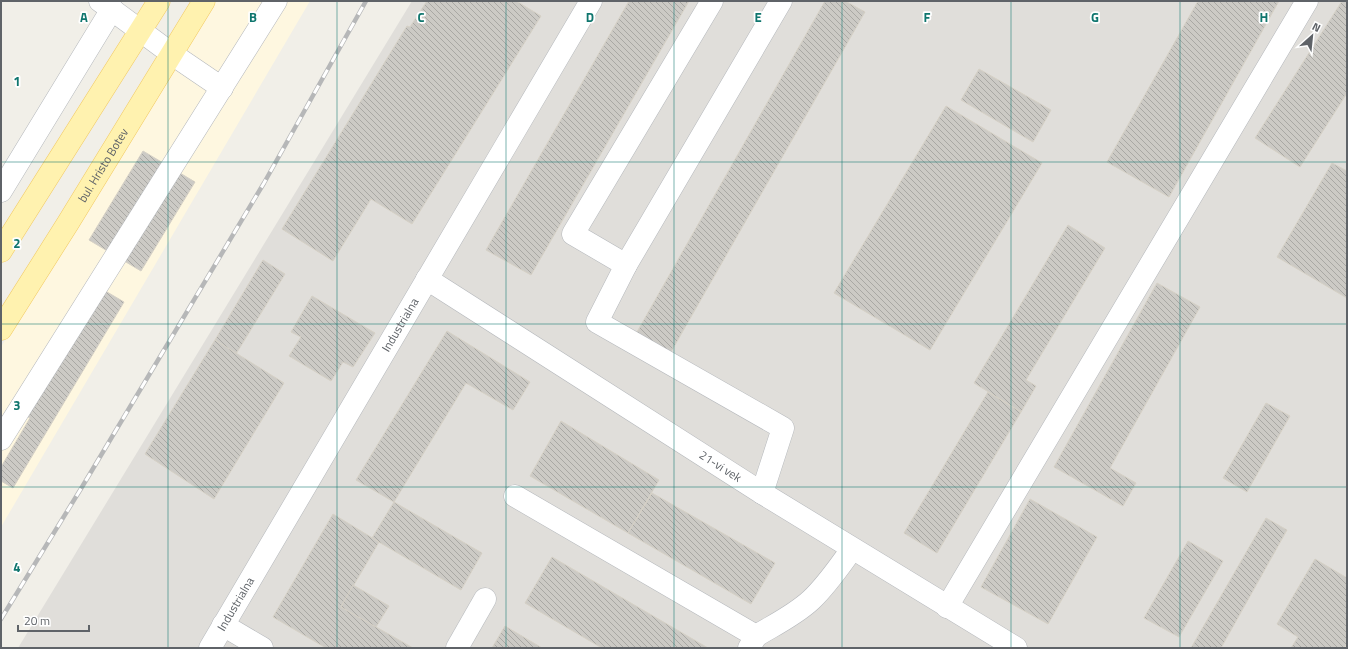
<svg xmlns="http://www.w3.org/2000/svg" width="1348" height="649" viewBox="0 0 1348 649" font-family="'Titillium Web',sans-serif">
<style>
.commercial{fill:#fef7e0}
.industrial{fill:#e0deda}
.building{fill:url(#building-back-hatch);stroke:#d6d1c6}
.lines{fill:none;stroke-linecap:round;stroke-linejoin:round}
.minor-casing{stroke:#b5b8bc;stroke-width:23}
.major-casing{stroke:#f2c960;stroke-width:23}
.minor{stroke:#fff;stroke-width:22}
.major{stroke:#fff2af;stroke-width:22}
.rail-casing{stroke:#b6b7b8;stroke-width:4.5}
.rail{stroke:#fff;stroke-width:3;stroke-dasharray:9;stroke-linecap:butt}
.grid{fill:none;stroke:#0f766e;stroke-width:1;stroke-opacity:0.55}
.labels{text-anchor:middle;stroke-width:3.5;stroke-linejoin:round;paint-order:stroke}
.street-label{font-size:12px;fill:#5f6368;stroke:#fff}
.grid-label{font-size:13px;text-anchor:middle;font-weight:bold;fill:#0f766e;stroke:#fff;stroke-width:3.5;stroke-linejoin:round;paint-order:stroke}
</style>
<defs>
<pattern id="building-back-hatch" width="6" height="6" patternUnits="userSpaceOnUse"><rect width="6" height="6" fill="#cccac5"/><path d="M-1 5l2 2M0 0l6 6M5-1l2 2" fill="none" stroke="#a9a8a4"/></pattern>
</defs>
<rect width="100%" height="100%" fill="#f1efe8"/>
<!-- commercial -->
<polygon class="commercial" points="214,1 310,1 1,527 1,347"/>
<!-- industrial -->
<polygon class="industrial" points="412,1 1347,1 1347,648 18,648"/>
<!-- building -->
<g class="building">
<polygon points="427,1 516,1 541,16 412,224 371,199 333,261 282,229 407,26 410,27"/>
<polygon points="629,1 689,1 531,275 486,250"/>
<polygon points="825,1 845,1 865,12 667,359 633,339"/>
<polygon points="1198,1 1279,1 1169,197 1107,162"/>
<polygon points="1342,1 1347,1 1347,93 1300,167 1255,138"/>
<polygon points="979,69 1051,110 1033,142 961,100"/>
<polygon points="946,106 1042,163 930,350 834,293"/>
<polygon points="143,151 195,182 141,271 89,240"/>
<polygon points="1332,163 1347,171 1347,298 1277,257"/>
<polygon points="1068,225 1105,248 1026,380 1036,386 1021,412 974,383"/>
<polygon points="263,260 285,274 236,354 215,340"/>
<polygon points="1157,283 1200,307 1110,468 1136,483 1123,506 1054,467"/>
<polygon points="102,289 124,302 13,488 1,481 1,467 30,418 26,416"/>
<polygon points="312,296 375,333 353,367 343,362 331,381 289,356 301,337 291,332"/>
<polygon points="447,331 530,382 513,410 466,383 394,502 356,480"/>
<polygon points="215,340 284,383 214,499 145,454"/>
<polygon points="988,392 1021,412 937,553 904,533"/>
<polygon points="1266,403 1290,416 1247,492 1223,478"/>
<polygon points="561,421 659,480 628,533 530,476"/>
<polygon points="652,493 775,563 751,604 628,533"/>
<polygon points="1030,499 1097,537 1048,624 981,587"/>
<polygon points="394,502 482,553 461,590 372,538"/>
<polygon points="333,514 379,542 341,607 413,648 326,648 273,617"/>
<polygon points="1266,518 1287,530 1221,648 1191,648"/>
<polygon points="1188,541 1223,561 1179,637 1144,618"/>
<polygon points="552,557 708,648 602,648 525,603"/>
<polygon points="1315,559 1347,578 1347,643 1344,648 1291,648 1298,637 1277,624"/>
<polygon points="353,585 389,606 376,627 341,607"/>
<polygon points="505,626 542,648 492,648"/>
</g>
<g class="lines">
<defs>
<g id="minor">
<polyline points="100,1 172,54 222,88"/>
<polyline points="1,191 112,9"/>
<polyline points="626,265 573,234 712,1"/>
<path id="s1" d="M427,279l335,214 254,155"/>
<polyline points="1,439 276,1"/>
<polyline points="762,493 783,428 597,322 626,265 781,1"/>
<polyline points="515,496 756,636 749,648"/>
<polyline points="947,607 1307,1"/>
<polyline points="223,625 262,648"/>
<path d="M756,636c18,-11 39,-21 55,-36 16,-15 28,-33 41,-51"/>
<path id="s2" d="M210,648l381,-647"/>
<polyline points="457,648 485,599"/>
</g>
<g id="major">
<polyline points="1,251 159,1"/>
<path id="s3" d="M1,329l67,-106 136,-222"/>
</g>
</defs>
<!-- minor casing -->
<use href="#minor" class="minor-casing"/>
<!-- major casing -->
<use href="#major" class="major-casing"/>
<!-- minor -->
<use href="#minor" class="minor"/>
<!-- major -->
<use href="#major" class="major"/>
<defs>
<polyline id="rail" points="1,619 82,487 264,183 366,1"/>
</defs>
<!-- rail casing -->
<use href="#rail" class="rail-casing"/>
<!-- rail -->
<use href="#rail" class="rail"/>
</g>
<!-- grid -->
<path class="grid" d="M168,1v647M337,1v647M506,1v647M674,1v647M842,1v647M1011,1v647M1180,1v647M1,162h1346M1,324h1346M1,487h1346"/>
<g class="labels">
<!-- street labels -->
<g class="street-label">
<text dy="4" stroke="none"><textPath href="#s3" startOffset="193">bul. Hristo Botev</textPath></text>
<text dy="4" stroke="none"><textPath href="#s2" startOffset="375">Industrialna</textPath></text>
<text dy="4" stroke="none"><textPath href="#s1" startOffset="348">21-vi vek</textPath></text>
<text dy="4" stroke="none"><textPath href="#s2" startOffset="51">Industrialna</textPath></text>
</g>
</g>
<g class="grid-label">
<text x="84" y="22">A</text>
<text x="253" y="22">B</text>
<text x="421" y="22">C</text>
<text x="590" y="22">D</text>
<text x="758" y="22">E</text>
<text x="927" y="22">F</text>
<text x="1095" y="22">G</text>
<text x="1264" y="22">H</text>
<text x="17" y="86">1</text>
<text x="17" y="248">2</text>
<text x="17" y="410">3</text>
<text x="17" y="572">4</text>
</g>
<!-- border -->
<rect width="1348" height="649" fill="none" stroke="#5f6368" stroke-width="4"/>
<!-- north arrow -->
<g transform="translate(1312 36) rotate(27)" stroke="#ffffff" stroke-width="3" paint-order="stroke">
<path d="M0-3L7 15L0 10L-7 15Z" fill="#5f6368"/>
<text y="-6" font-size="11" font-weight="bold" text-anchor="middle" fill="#5f6368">N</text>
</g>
<!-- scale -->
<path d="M18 625v6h71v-6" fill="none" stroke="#5f6368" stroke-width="2"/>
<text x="24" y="625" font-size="12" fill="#5f6368" stroke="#ffffff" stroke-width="3" paint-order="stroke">20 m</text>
</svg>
